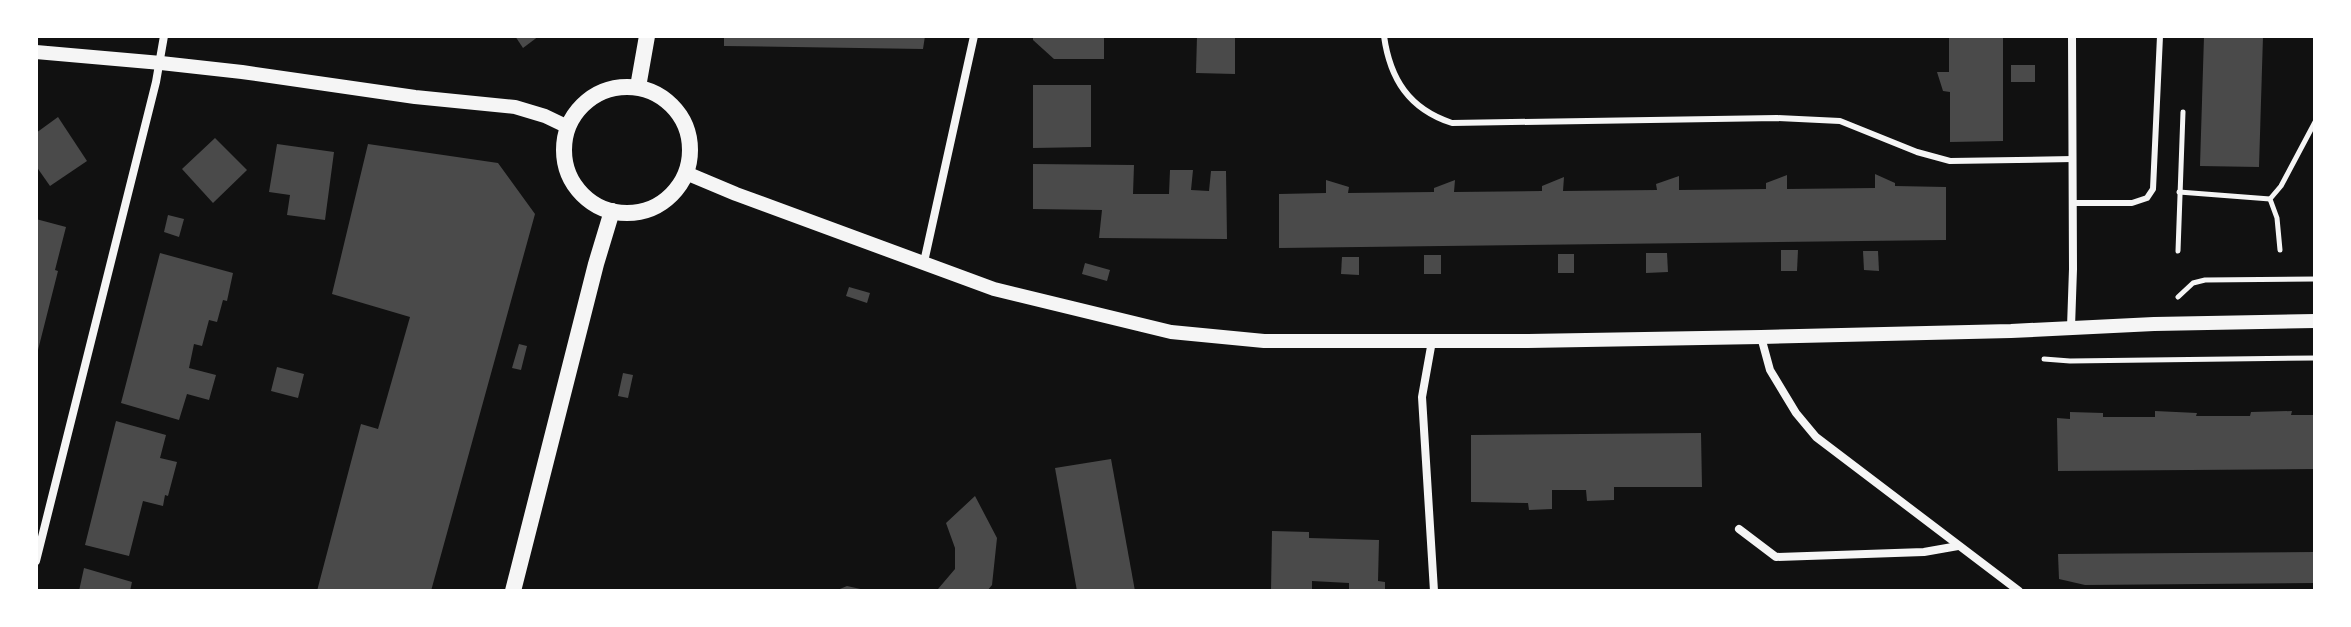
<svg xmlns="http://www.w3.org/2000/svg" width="2351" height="627" viewBox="0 0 2351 627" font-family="'Archivo Narrow',sans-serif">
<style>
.building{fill:#4a4a4a}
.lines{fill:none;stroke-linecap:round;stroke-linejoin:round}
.path{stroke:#f5f5f5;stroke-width:5}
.service{stroke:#f5f5f5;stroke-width:6}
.minor{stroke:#f5f5f5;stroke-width:8}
.tertiary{stroke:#f5f5f5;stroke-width:14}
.secondary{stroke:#f5f5f5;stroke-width:16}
</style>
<rect width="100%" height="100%" fill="#111"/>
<!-- building -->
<g class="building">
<polygon points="515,36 539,36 523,48"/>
<polygon points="724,36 925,36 923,49 724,46"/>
<polygon points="1033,36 1104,36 1104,59 1054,59 1033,40"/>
<polygon points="1197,36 1235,36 1235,74 1196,73"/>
<polygon points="1949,36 2003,36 2003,141 1950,142 1950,92 1943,91 1937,72 1949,72"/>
<polygon points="2204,36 2263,36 2259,167 2200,166"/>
<rect x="2011" y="65" width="24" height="17"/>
<polygon points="1033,85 1091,85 1091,147 1033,148"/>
<polygon points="58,117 87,161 50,186 36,166 36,133"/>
<polygon points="215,138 247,170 213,203 182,169"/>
<polygon points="277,144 334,152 325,220 287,215 290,195 269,192"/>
<polygon points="368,144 498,163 535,214 431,591 317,591 361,424 378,429 410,317 332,294"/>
<polygon points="1033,164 1134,165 1133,194 1169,194 1170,170 1193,170 1191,190 1209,191 1211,171 1226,171 1227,239 1099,238 1102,210 1033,209"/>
<polygon points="1875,174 1895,183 1895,186 1946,187 1946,240 1279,248 1279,194 1326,193 1326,180 1349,187 1348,193 1434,192 1434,188 1455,180 1454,192 1542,191 1542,186 1564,177 1563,191 1657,190 1656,184 1679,176 1679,190 1766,189 1766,183 1787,175 1787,189 1875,188"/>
<polygon points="168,215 184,219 179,237 164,232"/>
<polygon points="36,219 66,227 55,270 58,271 37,354"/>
<polygon points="1781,250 1798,250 1797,271 1781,271"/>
<polygon points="1863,251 1878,251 1879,271 1864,270"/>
<polygon points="160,253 233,273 227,301 223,300 217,322 209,320 202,346 194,344 189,368 216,375 209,400 187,394 179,420 121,403"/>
<polygon points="1646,253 1667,253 1668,272 1646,273"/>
<rect x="1558" y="254" width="16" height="19"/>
<rect x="1424" y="255" width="17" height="19"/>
<polygon points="1342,257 1359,257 1359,275 1341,274"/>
<polygon points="1085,263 1110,270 1107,281 1082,274"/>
<polygon points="849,287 870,293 867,303 846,296"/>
<polygon points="519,344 527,346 521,370 512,368"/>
<polygon points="277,367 304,374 298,398 271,391"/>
<polygon points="623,373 633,375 628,398 618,396"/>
<polygon points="2155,411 2197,413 2196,416 2250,416 2251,412 2292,411 2291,415 2315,415 2315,469 2058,471 2057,418 2070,419 2070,412 2103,413 2103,417 2155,417"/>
<polygon points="116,421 166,435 160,458 177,462 168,496 165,495 163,506 143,501 129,556 85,545"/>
<polygon points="1701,433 1702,487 1614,487 1614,500 1587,501 1586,490 1552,490 1552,509 1529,510 1528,503 1471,502 1471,435"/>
<polygon points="1111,459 1135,591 1077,591 1055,468"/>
<polygon points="975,496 997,538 992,585 987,591 940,591 938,589 955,569 955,548 946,523"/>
<polygon points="1272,531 1309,532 1309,538 1379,540 1378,581 1385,582 1385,591 1349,591 1349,583 1312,581 1312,591 1271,591"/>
<polygon points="2315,552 2315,583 2085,585 2059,579 2058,554"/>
<polygon points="84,568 132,582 130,591 79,591"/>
<polygon points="847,586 865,590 865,591 835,591"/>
</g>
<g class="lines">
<!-- path -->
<g class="path">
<polyline points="2179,192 2270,199"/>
<polyline points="2280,250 2277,218 2270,199 2281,186 2315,122"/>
<polyline points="2178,251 2183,112"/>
<polyline points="2178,297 2193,283 2205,280 2315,279"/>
<polyline points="2044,359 2070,361 2315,358"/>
</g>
<!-- service -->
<g class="service">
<path d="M1384,36c6,43 25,73 68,87l325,-5 63,3 77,31 33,9 123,-2"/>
<polyline points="2072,203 2132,203 2147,198 2153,189 2160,36"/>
</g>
<!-- minor -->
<g class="minor">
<polyline points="924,262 974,36"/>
<polyline points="2071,327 2073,269 2072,36"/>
<polyline points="1761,337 1770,370 1796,413 1816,437 2019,591"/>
<polyline points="1432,341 1422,397 1434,591"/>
<polyline points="1739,529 1776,557 1924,552 1958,546"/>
<polyline points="36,561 156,82 164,36"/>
</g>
<!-- tertiary -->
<g class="tertiary">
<polyline points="36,52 161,63 242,72 415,97 515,107 545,116 568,127"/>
<polyline points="686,173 736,194 994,289 1171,332 1264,341 1528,341 1761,337 2011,331 2154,324 2315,321"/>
</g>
<!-- secondary -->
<g class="secondary">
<polyline points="638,87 647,36"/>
<circle cx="627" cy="150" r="63"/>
<polyline points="513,591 596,264 612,211"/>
</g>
</g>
<!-- border -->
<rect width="2351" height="627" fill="none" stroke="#ffffff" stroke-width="76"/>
</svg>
